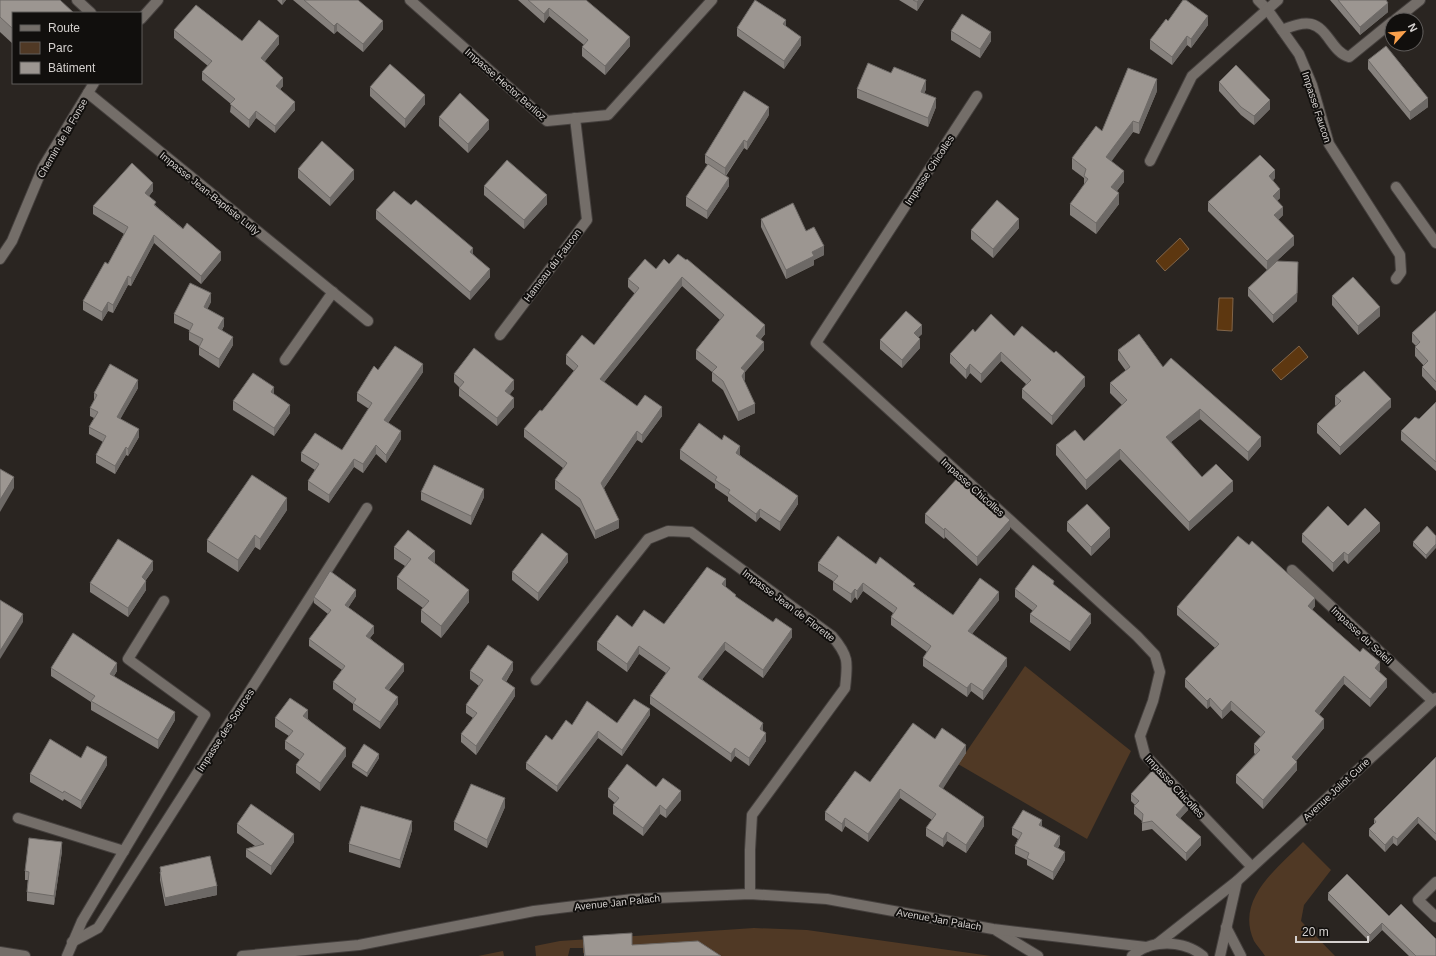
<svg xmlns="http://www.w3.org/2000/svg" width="1436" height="956" viewBox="0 0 1436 956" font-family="Arial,sans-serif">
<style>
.green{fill:#503925}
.water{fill:#5d3710;stroke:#816549}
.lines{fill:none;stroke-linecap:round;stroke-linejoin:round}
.minor-casing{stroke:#45403e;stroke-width:12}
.minor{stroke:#746e69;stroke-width:10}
.wall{fill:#86817d}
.shaded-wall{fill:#6d6966}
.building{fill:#9c9691;stroke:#6d6966}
.labels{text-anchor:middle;stroke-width:4;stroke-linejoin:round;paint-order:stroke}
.street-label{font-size:10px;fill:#d4d0ce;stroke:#110f0d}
</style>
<rect width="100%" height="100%" fill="#2a2521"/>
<!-- green -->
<g class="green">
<polygon points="1025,666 1131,751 1087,839 958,764"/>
<path d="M1303,842l28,28 -27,35 -3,16 34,35h-70c-3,-5 -8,-10 -11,-15 -19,-42 23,-72 49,-99z"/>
<polygon points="754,928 807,930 991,956 632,956 583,953 583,948 570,948 568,956 536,956 535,946 560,941"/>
<polygon points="503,951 504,956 478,956"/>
</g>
<!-- water -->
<g class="water">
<polygon points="1180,238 1189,249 1165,271 1156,261"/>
<polygon points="1219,298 1233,298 1232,331 1217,330"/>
<polygon points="1299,346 1308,357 1281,380 1272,370"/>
</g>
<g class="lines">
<defs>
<g id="minor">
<polyline points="77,0 91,13"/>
<polyline points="410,0 547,121 608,115 712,0"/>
<polyline points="1258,0 1267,9 1299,54 1312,85 1329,144 1400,255 1401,272 1396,279"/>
<polyline points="141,19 158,0"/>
<polyline points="1395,20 1420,0"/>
<path d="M1282,30c8,-3 20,-8 29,-6 17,4 21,28 38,33l43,-35"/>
<polyline points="88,93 368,321"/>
<polyline points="977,96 816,343 1137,636 1155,655 1160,672 1153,701 1140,736 1145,755 1252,867"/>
<polyline points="1150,161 1192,76 1278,0"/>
<polyline points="1396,187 1436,243"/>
<polyline points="0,259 12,241 43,167 94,83"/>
<polyline points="500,335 587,220 575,118"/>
<polyline points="285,360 333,292"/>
<polyline points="1292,570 1433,701"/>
<path d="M536,680l112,-141 20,-8 23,1 141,104c17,20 16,26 13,52l-93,127 -2,35v44"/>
<polyline points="18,818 124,851"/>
<polyline points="1436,882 1418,900 1436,917"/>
<polyline points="1226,927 1241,956"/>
<polyline points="997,931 1038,956"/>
<polyline points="72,942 98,928 367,508"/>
<polyline points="1157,944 1237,881 1436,698"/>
<polyline points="0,952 25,956"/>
<polyline points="67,956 82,921 205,715 128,659 164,601"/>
<polyline points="242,956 359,945 534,911 633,899 750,894 827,899 993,929 1146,947"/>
<path d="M1132,956c19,-17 52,-16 71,0"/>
<polyline points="1220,956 1237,881"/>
</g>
</defs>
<!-- minor casing -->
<use href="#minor" class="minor-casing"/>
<!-- minor -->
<use href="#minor" class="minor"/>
</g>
<!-- wall -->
<g class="wall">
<polygon points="0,0 13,13 13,44 0,32"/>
<polygon points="277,0 286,0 282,5"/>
<polygon points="293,0 358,0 383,29 363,52 337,31 334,34"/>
<polygon points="518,0 586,0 630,46 605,75 582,56 582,47 584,45 549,16 544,23"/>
<polygon points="899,0 924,0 917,11"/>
<polygon points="1330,0 1386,0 1388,12 1360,35"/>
<polygon points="1168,21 1208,25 1191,48 1187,45 1172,65 1150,49 1150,40"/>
<polygon points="786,26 801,45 784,69 737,36 737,28"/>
<polygon points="174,30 242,41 279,44 264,62 283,86 280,89 295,110 275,133 256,118 249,128 230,112 231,104 202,80 202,72 208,66 174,38"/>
<polygon points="951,31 991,41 980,58 951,40"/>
<polygon points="1368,60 1428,107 1410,120 1368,69"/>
<polygon points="891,73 926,89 924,94 936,107 928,127 857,98 857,89"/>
<polygon points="1219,82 1270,109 1254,125 1241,115 1219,91"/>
<polygon points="370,87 425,104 405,128 370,96"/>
<polygon points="1157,91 1139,134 1133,132 1111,161 1124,182 1117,191 1119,204 1096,234 1070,215 1070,204 1084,186 1084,178 1072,169 1072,158 1102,131"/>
<polygon points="769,115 747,150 744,148 726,176 729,186 707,219 686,206 686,197 708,165 705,163 705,155"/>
<polygon points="439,117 489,129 468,153 439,126"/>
<polygon points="298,169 354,179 330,206 298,178"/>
<polygon points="1275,178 1273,180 1280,198 1277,201 1283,215 1278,220 1294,245 1267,270 1208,211 1208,202"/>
<polygon points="484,186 547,204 524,229 484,195"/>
<polygon points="153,191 149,196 156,206 221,260 201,284 154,243 131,286 128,285 113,313 108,311 102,321 83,310 83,301 108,264 124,234 93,214 93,206"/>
<polygon points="411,205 473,254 490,277 470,300 376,219 376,210"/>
<polygon points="761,219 806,231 824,255 814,260 814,265 786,279 761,227"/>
<polygon points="1019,228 993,258 971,239 971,230"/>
<polygon points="669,264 765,334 761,339 764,350 745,372 745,379 744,381 755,413 738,421 723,390 712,381 712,372 696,359 696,350 720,320 682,286 604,382 637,406 662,416 642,443 637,440 604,488 619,528 595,539 580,508 555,489 555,480 563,468 524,437 524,429 542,411 574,371 566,364 566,355 594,345 635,294 628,287 628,279"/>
<polygon points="1298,270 1297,301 1273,323 1248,296 1248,288"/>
<polygon points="1332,296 1380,316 1358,335 1332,305"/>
<polygon points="211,302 207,309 224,326 222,330 233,345 219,368 199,355 199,346 189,340 189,330 174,323 174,314"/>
<polygon points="1436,311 1436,391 1422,376 1422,367 1424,366 1415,356 1415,347 1416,346 1412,342 1412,333"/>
<polygon points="975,332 1014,336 1085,386 1052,425 1022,398 1022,389 1026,384 1001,361 981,383 970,373 966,379 950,363 950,354"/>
<polygon points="922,334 918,337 920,348 902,368 880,349 880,340"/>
<polygon points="1118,350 1163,367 1261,446 1248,461 1200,419 1171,442 1202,477 1233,491 1189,531 1120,459 1086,490 1056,455 1056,445 1084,441 1122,405 1110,393 1110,383 1126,371 1118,360"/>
<polygon points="378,370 423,372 388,423 401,439 386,463 376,454 363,473 354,467 329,503 308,490 308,481 315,470 301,461 301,453 342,450 369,409 357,401 357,393"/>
<polygon points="454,374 514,389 510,394 514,407 497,426 459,396 459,387 454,382"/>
<polygon points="138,388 120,419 139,437 128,456 126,455 115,474 96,463 96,455 103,442 89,434 89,427 94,418 90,416 90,408 94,401 94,393"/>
<polygon points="274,394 290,413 274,436 233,410 233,401"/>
<polygon points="1335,396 1391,407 1340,455 1317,433 1317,424 1336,406 1335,405"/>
<polygon points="1436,402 1436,471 1401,440 1401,431 1419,419"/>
<polygon points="680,450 740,455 798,504 780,531 760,517 756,522 728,501 728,497 715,488 715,484 680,459"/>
<polygon points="421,492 484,497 471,525 421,500"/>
<polygon points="287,510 260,550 255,547 238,572 207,552 207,540"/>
<polygon points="925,514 1010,529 977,566 945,537 944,539 925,523"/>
<polygon points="1067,522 1110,537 1091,556 1067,531"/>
<polygon points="1348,526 1380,531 1348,564 1344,560 1333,572 1302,542 1302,534"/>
<polygon points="1436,536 1426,559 1413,546 1413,542"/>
<polygon points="394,547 435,563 434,563 469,602 441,638 421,622 421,610 423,608 397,589 397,577 405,566 394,559"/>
<polygon points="568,562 538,601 512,580 512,572"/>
<polygon points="818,563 876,564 915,587 953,615 999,600 972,634 1007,666 983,700 971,691 967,697 923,666 923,658 927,652 891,625 891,617 893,613 863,591 857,600 855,597 851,603 833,590 833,581 818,571"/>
<polygon points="153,570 146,580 146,590 128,617 90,592 90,583"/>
<polygon points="1054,585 1091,623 1070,651 1030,622 1030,614 1033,611 1015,597 1015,589"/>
<polygon points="726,587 736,597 792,637 763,678 725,650 702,679 763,731 766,741 749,766 735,756 731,762 650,704 650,696 666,673 639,654 627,672 597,650 597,642 632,627 664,624"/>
<polygon points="356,596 348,608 374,633 370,638 404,671 389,690 398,704 380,729 353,710 353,704 333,689 333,682 342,670 309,646 309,639 328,614 314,603 314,597"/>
<polygon points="1315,606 1312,610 1380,670 1379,671 1387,687 1370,707 1344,684 1319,715 1324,728 1296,761 1297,770 1263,809 1236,783 1236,775 1255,754 1254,753 1254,744 1261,737 1231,710 1222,719 1210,706 1207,709 1185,687 1185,679 1215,648 1177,615 1177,607"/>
<polygon points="51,668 117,671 114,676 175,720 158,749 91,710 91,702 51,676"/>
<polygon points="513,670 506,682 515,696 476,755 461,742 461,734 473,718 466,713 466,705 479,686 470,679 470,671"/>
<polygon points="650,715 622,756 598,738 557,792 526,769 526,763 552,740 572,725 617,723"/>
<polygon points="275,718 308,719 346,756 320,791 296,773 296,765 300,760 285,749 285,741 289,736 275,727"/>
<polygon points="935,739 966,753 942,789 984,826 966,853 947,841 943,847 926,836 926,828 932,820 900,798 868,842 845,826 842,832 825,820 825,812"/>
<polygon points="1436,757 1436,841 1418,823 1397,846 1393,843 1385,852 1369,836 1369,829 1374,824 1374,819"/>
<polygon points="81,758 107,765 81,809 64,799 63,801 30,782 30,774"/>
<polygon points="379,758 367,777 352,767 352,763"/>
<polygon points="656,787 681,800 666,818 660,814 643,836 613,814 613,805 615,803 608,797 608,789"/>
<polygon points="1131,794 1188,810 1180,818 1201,845 1186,861 1152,829 1142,831 1142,821 1134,814 1134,806 1135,805 1131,801"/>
<polygon points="505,807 487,848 454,830 454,822"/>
<polygon points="237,824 294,842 271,875 246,857 246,849 255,846 237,833"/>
<polygon points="1042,827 1060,844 1058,848 1065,860 1053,880 1027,865 1027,860 1015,854 1015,846 1018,839 1012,835 1012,828"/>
<polygon points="412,830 400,868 349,852 349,844"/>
<polygon points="62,851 54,905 27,901 27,892 28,880 25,880 25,871"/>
<polygon points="160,867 217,895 165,906 160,880"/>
<polygon points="1328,893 1389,916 1436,956 1409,956 1382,930 1370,942 1328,900"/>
<polygon points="583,936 632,945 721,956 584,956"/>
</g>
<!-- shaded-wall -->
<g class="shaded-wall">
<polygon points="282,0 286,0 282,5"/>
<polygon points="919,0 924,0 917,11 917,2"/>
<polygon points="1388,3 1388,12 1360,35 1360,27"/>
<polygon points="549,8 549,16 544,23 544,14"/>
<polygon points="1208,16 1208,25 1191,48 1191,39"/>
<polygon points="786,20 786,28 783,24"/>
<polygon points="383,21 383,29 363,52 363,44"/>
<polygon points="337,23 337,31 334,34 334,26"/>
<polygon points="991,32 991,41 980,58 980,49"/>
<polygon points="279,36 279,44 261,66 261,58"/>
<polygon points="1187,36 1187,45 1172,65 1172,57"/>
<polygon points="630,37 630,46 605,75 605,66"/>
<polygon points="801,37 801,45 784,69 784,61"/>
<polygon points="283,78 283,86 276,94 276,86"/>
<polygon points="1157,79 1157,91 1139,134 1139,123"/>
<polygon points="926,80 926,89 921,101 921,92"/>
<polygon points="425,95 425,104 405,128 405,119"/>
<polygon points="936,98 936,107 928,127 928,118"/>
<polygon points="1428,98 1428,107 1410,120 1410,112"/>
<polygon points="1270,100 1270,109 1254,125 1254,116"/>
<polygon points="295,102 295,110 275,133 275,126"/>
<polygon points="769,107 769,115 747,150 747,142"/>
<polygon points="256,111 256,118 249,128 249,120"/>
<polygon points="489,120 489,129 468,153 468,144"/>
<polygon points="1133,121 1133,132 1106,169 1106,157"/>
<polygon points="744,140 744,148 725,176 725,168"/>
<polygon points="354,170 354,179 330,206 330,198"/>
<polygon points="1275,170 1275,178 1269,184 1269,176"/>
<polygon points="1124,171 1124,182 1111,198 1111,187"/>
<polygon points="729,178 729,186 707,219 707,211"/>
<polygon points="153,183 153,191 145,201 145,193"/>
<polygon points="1280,189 1280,198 1273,204 1273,196"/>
<polygon points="1119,193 1119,204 1096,234 1096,223"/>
<polygon points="547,195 547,204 524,229 524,220"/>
<polygon points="1283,207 1283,215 1274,224 1274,215"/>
<polygon points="1019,219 1019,228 993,258 993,249"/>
<polygon points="154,235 154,243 131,286 131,278"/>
<polygon points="1294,236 1294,245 1267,270 1267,261"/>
<polygon points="824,246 824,255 814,260 814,265 786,279 786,270 812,252"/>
<polygon points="473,248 473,257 470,252"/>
<polygon points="221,252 221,260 201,284 201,276"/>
<polygon points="1298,262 1297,301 1273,323 1273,315"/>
<polygon points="490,269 490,277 470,300 470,292"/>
<polygon points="128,276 128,285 113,313 113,305"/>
<polygon points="682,277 682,286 600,387 600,379"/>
<polygon points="211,293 211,302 204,316 204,307"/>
<polygon points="108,302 108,311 102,321 102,312"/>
<polygon points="1380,307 1380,316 1358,335 1358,326"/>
<polygon points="224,318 224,326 218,336 218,328"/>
<polygon points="765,325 765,334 756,344 756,336"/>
<polygon points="922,325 922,334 914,342 914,333"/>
<polygon points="233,337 233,345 219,368 219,359"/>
<polygon points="920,339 920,348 902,368 902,360"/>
<polygon points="764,342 764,350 745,372 745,379 742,384 741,368"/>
<polygon points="1001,352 1001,361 981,383 981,374"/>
<polygon points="423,364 423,372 384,429 384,420"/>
<polygon points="970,364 970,373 966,379 966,370"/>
<polygon points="1085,377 1085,386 1052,425 1052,416"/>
<polygon points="138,380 138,388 117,425 117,417"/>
<polygon points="514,380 514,389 505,400 505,391"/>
<polygon points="274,387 274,396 271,392"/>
<polygon points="514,398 514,407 497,426 497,418"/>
<polygon points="1391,399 1391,407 1340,455 1340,447"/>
<polygon points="755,404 755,413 738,421 738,412"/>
<polygon points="290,405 290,413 274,436 274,428"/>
<polygon points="662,407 662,416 642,443 642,435"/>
<polygon points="1200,409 1200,419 1166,446 1166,437"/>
<polygon points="139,429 139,437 128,456 128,449"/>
<polygon points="401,431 401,439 386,463 386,455"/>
<polygon points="637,431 637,440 601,492 601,483"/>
<polygon points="1261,437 1261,446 1248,461 1248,452"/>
<polygon points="376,445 376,454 363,473 363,464"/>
<polygon points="740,446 740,455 736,461 736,453"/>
<polygon points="126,447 126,455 115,474 115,466"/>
<polygon points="1120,449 1120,459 1086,490 1086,480"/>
<polygon points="354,459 354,467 329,503 329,495"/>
<polygon points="14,477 14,488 0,512 0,500"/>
<polygon points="1233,481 1233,491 1189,531 1189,522"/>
<polygon points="484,489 484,497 471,525 471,516"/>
<polygon points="798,496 798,504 780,531 780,522"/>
<polygon points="287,498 287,510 260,550 260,539"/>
<polygon points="760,509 760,517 756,522 756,514"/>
<polygon points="619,520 619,528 595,539 595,531"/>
<polygon points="1010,520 1010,529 977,566 977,557"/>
<polygon points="1380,523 1380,531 1348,564 1348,555"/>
<polygon points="945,528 945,537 944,539 944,530"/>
<polygon points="1110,528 1110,537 1091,556 1091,547"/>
<polygon points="255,535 255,547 238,572 238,560"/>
<polygon points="1436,544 1436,548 1426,559 1426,555"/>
<polygon points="435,551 435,563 428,570 428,558"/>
<polygon points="1344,552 1344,560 1333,572 1333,563"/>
<polygon points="568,554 568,562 538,601 538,593"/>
<polygon points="153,561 153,570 142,585 142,577"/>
<polygon points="726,579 726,587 722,584"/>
<polygon points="146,581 146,590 128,617 128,608"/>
<polygon points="863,583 863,591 857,600 857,591"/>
<polygon points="855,589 855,597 851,603 851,594"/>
<polygon points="356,590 356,596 345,612 345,605"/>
<polygon points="469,590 469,602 441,638 441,626"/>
<polygon points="999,592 999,600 968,639 968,631"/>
<polygon points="1315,598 1315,606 1308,615 1308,606"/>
<polygon points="23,614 23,622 0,659 0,651"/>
<polygon points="1091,614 1091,623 1070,651 1070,642"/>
<polygon points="374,626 374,633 366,642 366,636"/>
<polygon points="792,629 792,637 763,678 763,670"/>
<polygon points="725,642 725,650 698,685 698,677"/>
<polygon points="639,646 639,654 627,672 627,664"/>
<polygon points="1007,658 1007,666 983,700 983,691"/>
<polygon points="513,662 513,670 502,687 502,679"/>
<polygon points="1380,662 1380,670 1375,676 1375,668"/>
<polygon points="117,663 117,671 110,682 110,674"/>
<polygon points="404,664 404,671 385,694 385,688"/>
<polygon points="1344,676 1344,684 1315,719 1315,711"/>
<polygon points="1387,679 1387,687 1370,707 1370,699"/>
<polygon points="971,683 971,691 967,697 967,688"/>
<polygon points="515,688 515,696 476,755 476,746"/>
<polygon points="398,697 398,704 380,729 380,722"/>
<polygon points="1210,698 1210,706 1207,709 1207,701"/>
<polygon points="1231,701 1231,710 1222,719 1222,711"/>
<polygon points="650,709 650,715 622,756 622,750"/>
<polygon points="308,710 308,719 303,725 303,716"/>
<polygon points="175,712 175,720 158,749 158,740"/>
<polygon points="1324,719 1324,728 1292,765 1292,757"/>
<polygon points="763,723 763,732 760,729"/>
<polygon points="598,731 598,738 557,792 557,786"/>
<polygon points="766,733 766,741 749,766 749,758"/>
<polygon points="966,745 966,753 939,795 939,786"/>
<polygon points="346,748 346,756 320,791 320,783"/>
<polygon points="735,748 735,756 731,762 731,754"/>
<polygon points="379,754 379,758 367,777 367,773"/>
<polygon points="107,757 107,765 81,809 81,801"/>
<polygon points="1297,762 1297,770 1263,809 1263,800"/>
<polygon points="900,789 900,798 868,842 868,834"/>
<polygon points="681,791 681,800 666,818 666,810"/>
<polygon points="505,798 505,807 487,848 487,840"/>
<polygon points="1188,802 1188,810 1176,823 1176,815"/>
<polygon points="660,805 660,814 643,836 643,828"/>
<polygon points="984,817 984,826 966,853 966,845"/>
<polygon points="1418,817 1418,823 1397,846 1397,839"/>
<polygon points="845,818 845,826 842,832 842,824"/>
<polygon points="1042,820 1042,828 1039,825"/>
<polygon points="412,821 412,830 400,868 400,860"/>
<polygon points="947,832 947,841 943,847 943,839"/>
<polygon points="294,834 294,842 271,875 271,866"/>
<polygon points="1060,836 1060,844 1054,854 1054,846"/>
<polygon points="1393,836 1393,843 1385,852 1385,845"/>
<polygon points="1201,837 1201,845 1186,861 1186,853"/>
<polygon points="62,842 62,851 54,905 54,896"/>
<polygon points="1065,852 1065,860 1053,880 1053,872"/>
<polygon points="217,886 217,895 165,906 165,898"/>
<polygon points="1382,923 1382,930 1370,942 1370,935"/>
</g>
<!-- building -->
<g class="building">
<polygon points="0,0 60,0 74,13 13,13 13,29 0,17"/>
<polygon points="304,0 358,0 383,21 363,44 337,23 334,26"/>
<polygon points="528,0 586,0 630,37 605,66 582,47 588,40 549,8 544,14"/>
<polygon points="755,0 786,20 783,24 801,37 784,61 737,28"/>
<polygon points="913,0 919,0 917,2"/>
<polygon points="1183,0 1186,0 1208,16 1191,39 1187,36 1172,57 1150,40 1166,19 1168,21"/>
<polygon points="1338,0 1386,0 1388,3 1360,27"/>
<polygon points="196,5 242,41 259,20 279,36 261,58 283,78 276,86 295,102 275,126 256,111 249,120 230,104 235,99 202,72 212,61 174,30"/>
<polygon points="962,14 991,32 980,49 951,31"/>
<polygon points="1386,46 1428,98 1410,112 1368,60"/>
<polygon points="868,63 891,73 894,67 926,80 921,92 936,98 928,118 857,89"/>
<polygon points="390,64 425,95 405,119 370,87"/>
<polygon points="1236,65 1270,100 1254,116 1241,107 1219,82"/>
<polygon points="1128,68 1157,79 1139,123 1133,121 1106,157 1124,171 1111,187 1119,193 1096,223 1070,204 1088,179 1084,176 1086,169 1072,158 1096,126 1102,131"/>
<polygon points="744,91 769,107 747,142 744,140 725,168 705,155"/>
<polygon points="460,93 489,120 468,144 439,117"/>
<polygon points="322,141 354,170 330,198 298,169"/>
<polygon points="1260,155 1275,170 1269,176 1280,189 1273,196 1283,207 1274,215 1294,236 1267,261 1208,202"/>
<polygon points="507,160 547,195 524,220 484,186"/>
<polygon points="132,163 153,183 145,193 156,202 154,205 183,229 187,223 221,252 201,276 154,235 131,278 128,276 113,305 108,302 102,312 83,301 105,262 108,264 128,227 93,206"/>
<polygon points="708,164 729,178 707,211 686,197"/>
<polygon points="394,191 411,205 416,200 473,248 470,252 490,269 470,292 376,210"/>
<polygon points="997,200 1019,219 993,249 971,230"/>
<polygon points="793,203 806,231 814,227 824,246 812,252 814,256 786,270 761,219"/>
<polygon points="678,254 686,260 687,259 765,325 756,336 764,342 741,368 745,371 742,376 755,404 738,412 723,381 712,372 717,367 696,350 724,315 682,277 600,379 637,406 645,395 662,407 642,435 637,431 601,483 619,520 595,531 580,499 555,480 567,463 524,429 540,410 542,411 578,366 566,355 582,335 594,345 639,288 628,279 645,259 656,269 664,259 669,264"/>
<polygon points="1277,261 1298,262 1297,293 1273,315 1248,288"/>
<polygon points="1353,277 1380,307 1358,326 1332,296"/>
<polygon points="190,283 211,293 204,307 224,318 218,328 233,337 219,359 199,347 203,339 189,332 193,324 174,314"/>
<polygon points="906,311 922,325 914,333 920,339 902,360 880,340"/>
<polygon points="1436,311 1436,382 1422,367 1428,361 1415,347 1420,342 1412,333"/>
<polygon points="991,314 1014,336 1022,326 1054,353 1056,351 1085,377 1052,416 1022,389 1031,380 1001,352 981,374 970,364 966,370 950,354 973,329 975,332"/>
<polygon points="1139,334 1163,367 1171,358 1261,437 1248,452 1200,409 1166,437 1202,477 1216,464 1233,481 1189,522 1120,449 1086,480 1056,445 1075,430 1084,441 1127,400 1110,383 1130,367 1118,350"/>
<polygon points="395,346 423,364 384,420 401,431 386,455 376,445 363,464 354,459 329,495 308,481 319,464 301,453 315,433 342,450 372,403 357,393 374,366 378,370"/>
<polygon points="474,348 514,380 505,391 514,398 497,418 459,388 464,382 454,374"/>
<polygon points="110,364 138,380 117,417 139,429 128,449 126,447 115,466 96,455 106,436 89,427 98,412 90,408 97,395 94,393"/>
<polygon points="1364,371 1391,399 1340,447 1317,424 1341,401 1335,396"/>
<polygon points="253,373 274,387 271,392 290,405 274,428 233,401"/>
<polygon points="1436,402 1436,462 1401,431 1415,417 1419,419"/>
<polygon points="699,423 722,440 724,435 740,446 736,453 798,496 780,522 760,509 756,514 728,493 730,490 715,480 717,477 680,450"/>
<polygon points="434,465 484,489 471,516 421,492"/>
<polygon points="0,469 14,477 0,500"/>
<polygon points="252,475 287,498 260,539 255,535 238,560 207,540"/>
<polygon points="960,475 1010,520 977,557 945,528 944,530 925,514"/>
<polygon points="1087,504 1110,528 1091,547 1067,522"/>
<polygon points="1328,506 1348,526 1365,508 1380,523 1348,555 1344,552 1333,563 1302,534"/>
<polygon points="1427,526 1436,536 1436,544 1426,555 1413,542"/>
<polygon points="408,530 435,551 428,558 469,590 441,626 421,610 429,601 397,577 411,559 394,547"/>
<polygon points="542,533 568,554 538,593 512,572"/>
<polygon points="838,536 876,564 880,557 915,584 913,586 953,615 980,578 999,592 968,631 1007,658 983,691 971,683 967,688 923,658 931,646 891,617 897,608 863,583 857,591 855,589 851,594 833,582 838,576 818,563"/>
<polygon points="1238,536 1249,545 1252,541 1315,598 1308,606 1360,652 1363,648 1380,662 1375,668 1387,679 1370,699 1344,676 1315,711 1324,719 1292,757 1297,762 1263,800 1236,775 1260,750 1254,744 1265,732 1231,701 1222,711 1210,698 1207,701 1185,679 1219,644 1177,607"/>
<polygon points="118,539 153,561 142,577 146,581 128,608 90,583"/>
<polygon points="1033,565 1054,581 1053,584 1091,614 1070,642 1030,614 1037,606 1015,589"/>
<polygon points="707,567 726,579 722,584 736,595 735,596 773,622 776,618 792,629 763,670 725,642 698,677 763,723 760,729 766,733 749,758 735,748 731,754 650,696 670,668 639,646 627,664 597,642 617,615 632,627 644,610 664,624"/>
<polygon points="330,571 356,590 345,605 374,626 366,636 404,664 385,688 398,697 380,722 353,703 356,699 333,682 345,666 309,639 331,610 314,597"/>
<polygon points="0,600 23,614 0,651"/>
<polygon points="73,633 117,663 110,674 175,712 158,740 91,701 95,696 51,668"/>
<polygon points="488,645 513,662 502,679 515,688 476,746 461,734 477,713 466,705 483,680 470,671"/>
<polygon points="290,698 308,710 303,716 346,748 320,783 296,765 304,754 285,741 293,731 275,718"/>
<polygon points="634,699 650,709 622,750 598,731 557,786 526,763 546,735 552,740 566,720 572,725 587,701 617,723"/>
<polygon points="913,723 935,739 942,728 966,745 939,786 984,817 966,845 947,832 943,839 926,828 936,814 900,789 868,834 845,818 842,824 825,812 855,771 870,782"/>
<polygon points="50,739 81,758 87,746 107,757 81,801 64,791 63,793 30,774"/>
<polygon points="364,744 379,754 367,773 352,763"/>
<polygon points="1436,757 1436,834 1418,817 1397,839 1393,836 1385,845 1369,829 1376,822 1374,819"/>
<polygon points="627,764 656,787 663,778 681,791 666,810 660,805 643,828 613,805 619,798 608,789"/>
<polygon points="1152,771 1188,802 1176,815 1201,837 1186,853 1152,821 1142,823 1143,814 1134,806 1139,801 1131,794"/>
<polygon points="471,784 505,798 487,840 454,822"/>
<polygon points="251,804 294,834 271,866 246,849 264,844 237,824"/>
<polygon points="361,806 412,821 400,860 349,844"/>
<polygon points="1023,810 1042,820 1039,825 1060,836 1054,846 1065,852 1053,872 1027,858 1029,853 1015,846 1022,833 1012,828"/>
<polygon points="29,838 62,842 54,896 27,892 29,872 25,871"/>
<polygon points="210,856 217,886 165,898 160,872 161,872 160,867"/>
<polygon points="1347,874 1389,916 1401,904 1436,939 1436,956 1416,956 1382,923 1370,935 1328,893"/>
<polygon points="632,933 632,945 698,941 721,956 585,956 583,936"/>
</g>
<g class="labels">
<!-- street labels -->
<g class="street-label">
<text transform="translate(506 84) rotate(41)" y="4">Impasse Hector Berlioz</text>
<text transform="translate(1317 107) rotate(72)" y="4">Impasse Faucon</text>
<text transform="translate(62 138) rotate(-60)" y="4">Chemin de la Fonse</text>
<text transform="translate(929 170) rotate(-57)" y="4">Impasse Chicolles</text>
<text transform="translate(210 193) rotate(39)" y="4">Impasse Jean-Baptiste Lully</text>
<text transform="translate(552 265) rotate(-53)" y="4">Hameau du Faucon</text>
<text transform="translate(973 487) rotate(42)" y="4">Impasse Chicolles</text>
<text transform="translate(789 605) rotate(37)" y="4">Impasse Jean de Florette</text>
<text transform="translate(1362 635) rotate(43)" y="4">Impasse du Soleil</text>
<text transform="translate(225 730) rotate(-57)" y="4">Impasse des Sources</text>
<text transform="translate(1175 786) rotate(47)" y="4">Impasse Chicolles</text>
<text transform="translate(1336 789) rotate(-43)" y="4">Avenue Joliot Curie</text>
<text transform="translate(617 902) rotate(-6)" y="4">Avenue Jan Palach</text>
<text transform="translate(939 919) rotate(10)" y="4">Avenue Jan Palach</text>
</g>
</g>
<!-- legend -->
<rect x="12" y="12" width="130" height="72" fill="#110f0d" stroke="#5f5c5a"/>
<rect x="20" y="25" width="20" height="6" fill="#746e69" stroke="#5f5c5a"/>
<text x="48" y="32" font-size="12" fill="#d4d0ce">Route</text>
<rect x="20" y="42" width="20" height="12" fill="#503925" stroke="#5f5c5a"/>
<text x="48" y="52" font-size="12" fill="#d4d0ce">Parc</text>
<rect x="20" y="62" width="20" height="12" fill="#9c9691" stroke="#5f5c5a"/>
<text x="48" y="72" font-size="12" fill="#d4d0ce">Bâtiment</text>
<!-- north arrow -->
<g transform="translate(1404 32) rotate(63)"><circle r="19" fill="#110f0d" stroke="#5f5c5a"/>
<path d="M0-3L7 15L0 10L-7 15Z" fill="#f9a04c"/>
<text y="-6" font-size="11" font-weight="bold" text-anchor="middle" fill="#d4d0ce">N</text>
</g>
<!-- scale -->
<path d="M1296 936v6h72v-6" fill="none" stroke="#d4d0ce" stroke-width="2"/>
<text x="1302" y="936" font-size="12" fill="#d4d0ce" stroke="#110f0d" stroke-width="3" paint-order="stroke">20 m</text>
</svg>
